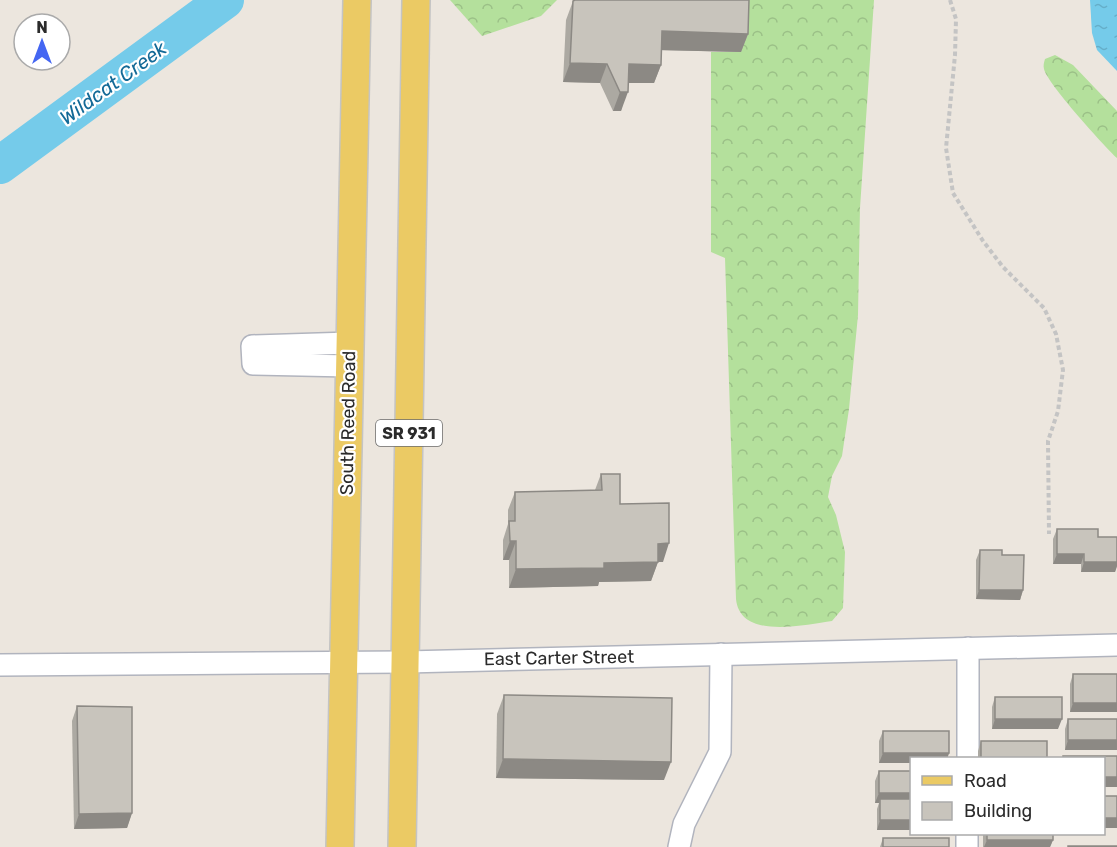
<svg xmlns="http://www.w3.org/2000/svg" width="1117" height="847" viewBox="0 0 1117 847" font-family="Rubik,sans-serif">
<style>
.forest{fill:url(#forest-crowns)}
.water{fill:url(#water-ripples)}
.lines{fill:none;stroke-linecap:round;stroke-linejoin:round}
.river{stroke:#75cbea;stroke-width:38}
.minor-casing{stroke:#b1b4be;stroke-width:24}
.major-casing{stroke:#c4c4c4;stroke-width:30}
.path{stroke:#c4c4c4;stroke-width:4;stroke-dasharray:4.5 3;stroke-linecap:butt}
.minor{stroke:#fff;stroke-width:21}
.major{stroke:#ebca64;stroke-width:27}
.wall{fill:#aca9a2}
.shaded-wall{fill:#8c8984}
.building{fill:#c8c4bc;stroke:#8c8984;stroke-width:1.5}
.labels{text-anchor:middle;stroke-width:4.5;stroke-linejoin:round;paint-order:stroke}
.shield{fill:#fff;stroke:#6b6b6b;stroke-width:1.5}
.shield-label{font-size:16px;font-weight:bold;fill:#2b2b2b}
.street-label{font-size:18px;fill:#2b2b2b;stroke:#fff}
.water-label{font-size:20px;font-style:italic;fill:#136a97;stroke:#fff}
</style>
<defs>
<pattern id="forest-crowns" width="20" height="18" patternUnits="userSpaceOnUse" patternTransform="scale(1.5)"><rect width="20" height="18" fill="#b4e09c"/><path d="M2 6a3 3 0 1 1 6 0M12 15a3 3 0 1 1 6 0" fill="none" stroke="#9bc087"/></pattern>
<pattern id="water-ripples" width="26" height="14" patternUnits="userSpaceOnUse" patternTransform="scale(1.5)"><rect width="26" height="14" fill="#75cbea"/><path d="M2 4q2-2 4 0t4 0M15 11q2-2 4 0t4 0" fill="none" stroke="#65aec9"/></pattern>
</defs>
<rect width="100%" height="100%" fill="#ece6de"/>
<!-- forest -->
<g class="forest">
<polygon points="450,0 557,0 541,16 482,36"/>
<path d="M742,0h132l-14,208 -2,107 -9,94 -7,47 -10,20 -4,21 8,18 9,37 -2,56 -11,13c-29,4 -92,19 -96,-22l-11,-341 -14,-6v-200h30z"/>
<path d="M1055,55l18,10 44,46v47c-13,-12 -70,-75 -73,-89 -1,-3 0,-7 1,-10z"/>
</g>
<!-- water -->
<polygon class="water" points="1090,0 1117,0 1117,71 1097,50 1092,33"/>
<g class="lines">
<!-- river -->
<polyline class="river" points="0,165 225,0"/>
<defs>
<g id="minor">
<polyline points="349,366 253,364 252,346 350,343"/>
<polyline points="0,665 406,662 1117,645"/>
<polyline points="968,758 968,648"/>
<polyline points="679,847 684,824 720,752 721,654"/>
<polyline points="967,847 967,834"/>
</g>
<g id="major">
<polyline points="340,847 357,0"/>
<polyline points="402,847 416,0"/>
</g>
</defs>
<!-- minor casing -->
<use href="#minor" class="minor-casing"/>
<!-- major casing -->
<use href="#major" class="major-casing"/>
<!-- path -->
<polyline class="path" points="950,0 956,19 955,55 946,148 953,193 983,241 1003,267 1044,308 1056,334 1063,370 1058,411 1048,441 1049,534"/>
<!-- minor -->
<use href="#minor" class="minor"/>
<!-- major -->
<use href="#major" class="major"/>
</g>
<!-- wall -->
<g class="wall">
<polygon points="573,1 748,34 741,52 661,50 661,65 654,83 628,83 621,111 613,111 600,83 563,82 566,20"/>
<polygon points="601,474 620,504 663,562 658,562 651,581 599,582 598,586 509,588 509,560 503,560 503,540 508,524 508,510 515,492 595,490"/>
<polygon points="1057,529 1098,537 1117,537 1117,566 1115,572 1081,572 1081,564 1053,564 1053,539"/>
<polygon points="980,550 1002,555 1023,590 1020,600 976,599 976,560"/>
<polygon points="1073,674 1117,712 1070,712 1070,684"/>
<polygon points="504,695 664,780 496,778 497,714"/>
<polygon points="995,697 1058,729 992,729 992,707"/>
<polygon points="77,706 132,813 127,828 74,829 72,721"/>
<polygon points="1068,719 1117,750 1065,750 1065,729"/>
<polygon points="883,731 949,753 947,759 912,759 912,763 879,763 879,741"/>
<polygon points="981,741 1047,759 978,759 978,751"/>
<polygon points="879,771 912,830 877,830 877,809 879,803 875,803 875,781"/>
<polygon points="983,834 1053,834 1053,840 1050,847 983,847"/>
<polygon points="883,838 949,847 880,847"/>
</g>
<!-- shaded-wall -->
<g class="shaded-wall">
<polygon points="662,31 748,34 741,52 655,50"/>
<polygon points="570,63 607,64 600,83 563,82"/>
<polygon points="629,64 661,65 654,83 622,83"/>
<polygon points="620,92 628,92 621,111 613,111"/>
<polygon points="510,541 516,541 509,560 503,560"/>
<polygon points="669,543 663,562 658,562 651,581 599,582 598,586 509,588 516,569 604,563 658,544"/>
<polygon points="1057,554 1084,554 1081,564 1053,564"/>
<polygon points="1084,562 1117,562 1117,566 1115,572 1081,572"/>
<polygon points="979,590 1023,590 1020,600 976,599"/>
<polygon points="1073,703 1117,703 1117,712 1070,712"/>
<polygon points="995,719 1062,719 1058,729 992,729"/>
<polygon points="1068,740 1117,740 1117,750 1065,750"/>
<polygon points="883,753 949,753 947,759 912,759 912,763 879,763"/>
<polygon points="503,759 671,762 664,780 496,778"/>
<rect x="1104" y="777" width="13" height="10"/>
<polygon points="879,793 912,793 912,803 880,799 879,803 875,803"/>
<polygon points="132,813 127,828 74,829 79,814"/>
<rect x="1104" y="818" width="13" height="10"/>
<polygon points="880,820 912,820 912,830 877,830"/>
<polygon points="987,840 1053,840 1050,847 984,847"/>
</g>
<!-- building -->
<g class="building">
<polygon points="575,0 749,0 748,34 662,31 661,65 629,64 628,92 620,92 607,64 570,63 573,1"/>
<polygon points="601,474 620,474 620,504 669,503 669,543 658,544 658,562 604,563 604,568 516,569 516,541 510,541 509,521 515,521 515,492 602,490"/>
<polygon points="1057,529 1098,529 1098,537 1117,537 1117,562 1084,562 1084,554 1057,554"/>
<polygon points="980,550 1002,550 1002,555 1024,555 1023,590 979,590"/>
<rect x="1073" y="674" width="44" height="29"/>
<polygon points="504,695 672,698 671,762 503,759"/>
<rect x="995" y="697" width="67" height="22"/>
<polygon points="77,706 132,707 132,813 79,814"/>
<rect x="1068" y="719" width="49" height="21"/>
<rect x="883" y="731" width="66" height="22"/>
<rect x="981" y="741" width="66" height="18"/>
<polygon points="1063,756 1117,756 1117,777 1104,777 1104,759 1063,759"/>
<rect x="879" y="771" width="33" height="22"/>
<rect x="1104" y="796" width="13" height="22"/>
<rect x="880" y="799" width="32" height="21"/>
<rect x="987" y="834" width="66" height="6"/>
<rect x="883" y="838" width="66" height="9"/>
<rect x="1068" y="846" width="49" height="1"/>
</g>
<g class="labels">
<!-- shield labels -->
<rect class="shield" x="376" y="420" width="66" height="26" rx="4.5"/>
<g class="shield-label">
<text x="409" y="439">SR 931</text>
</g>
<!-- street labels -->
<g class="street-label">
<text transform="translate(348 423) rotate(-89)" y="6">South Reed Road</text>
<text transform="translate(559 658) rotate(-1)" y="6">East Carter Street</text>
</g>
<!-- water labels -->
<g class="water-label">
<text transform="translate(113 83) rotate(-36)" y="7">Wildcat Creek</text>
</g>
</g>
<!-- legend -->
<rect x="910" y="757" width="195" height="78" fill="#ffffff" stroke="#aaaaaa" stroke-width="1.5"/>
<rect x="922" y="776" width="30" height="9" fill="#ebca64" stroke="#aaaaaa" stroke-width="1.5"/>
<text x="964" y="787" font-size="18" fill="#2b2b2b">Road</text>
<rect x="922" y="802" width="30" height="18" fill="#c8c4bc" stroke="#aaaaaa" stroke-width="1.5"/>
<text x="964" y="817" font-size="18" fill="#2b2b2b">Building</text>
<!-- north arrow -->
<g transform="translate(42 42)"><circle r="28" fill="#ffffff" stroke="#aaaaaa" stroke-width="1.5"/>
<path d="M0-4.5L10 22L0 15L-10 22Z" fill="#4466f2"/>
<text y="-9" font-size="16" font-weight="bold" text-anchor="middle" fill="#2b2b2b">N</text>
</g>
</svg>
